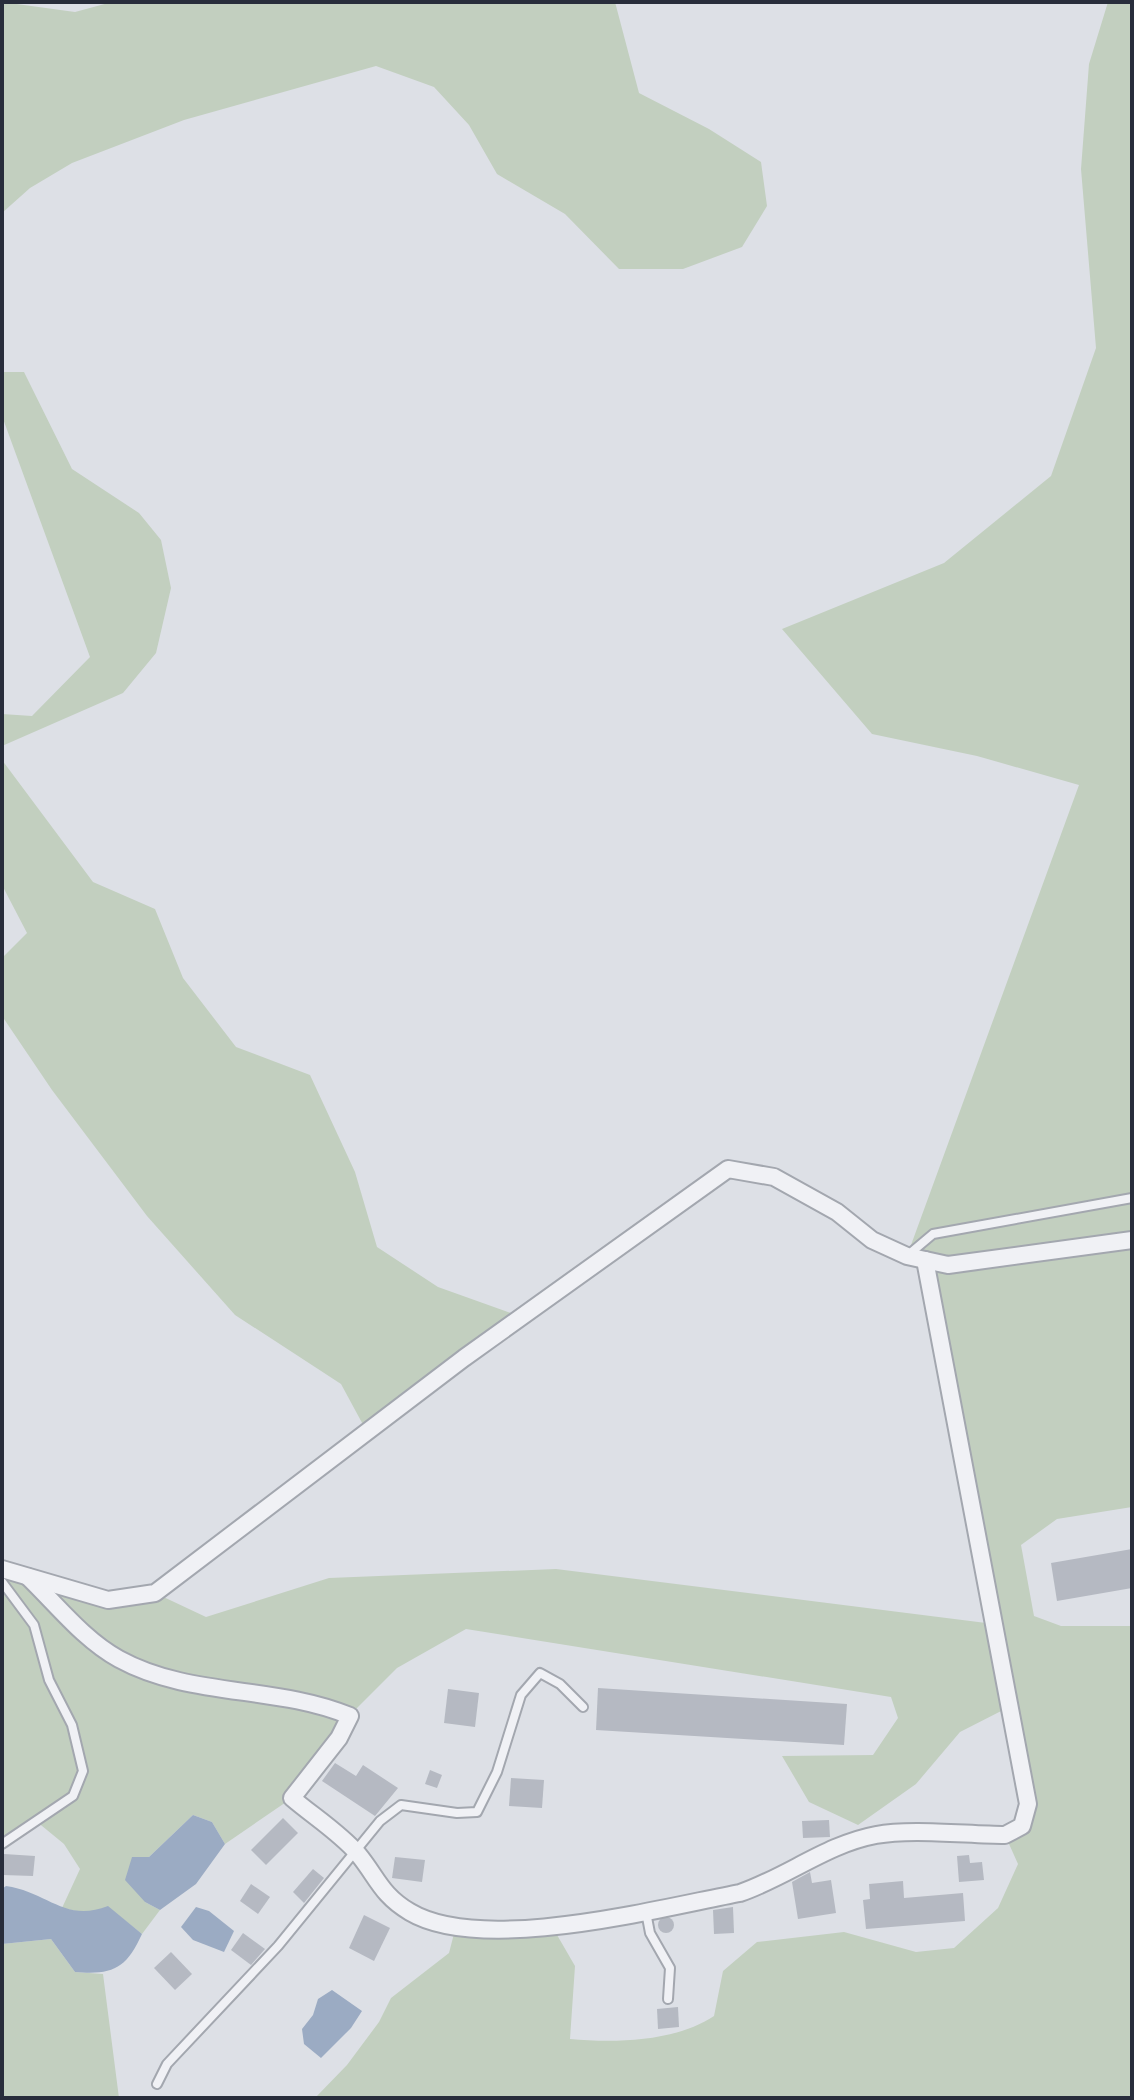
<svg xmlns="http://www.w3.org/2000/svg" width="1134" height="2100" viewBox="0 0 1134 2100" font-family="Raleway,sans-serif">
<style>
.green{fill:#c2cfbf}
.water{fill:#9babc3}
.building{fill:#b5b9c2}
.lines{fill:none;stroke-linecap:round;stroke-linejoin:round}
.service-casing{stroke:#a3a7af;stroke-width:12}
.minor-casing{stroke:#a3a7af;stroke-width:20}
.service{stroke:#f0f1f5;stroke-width:8}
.minor{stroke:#f0f1f5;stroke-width:16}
</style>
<rect width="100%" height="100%" fill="#dde0e6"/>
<!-- green -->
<g class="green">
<polygon points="2,2 75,12 112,2 615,2 639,93 709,129 761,162 767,206 742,247 683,269 619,269 565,214 497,174 469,125 434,87 376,66 184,120 72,163 30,188 2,213"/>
<path d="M1108,2h24v1505l-75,12 -36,26 13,71 27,10h71v472h-817l32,-33 32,-43 12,-24 58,-45 7,-27 97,2 22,38 -5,73c45,4 105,3 144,-23l9,-45 34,-29 87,-10 72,20 38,-4 44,-40 20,-44 -13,-29 23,-31 -19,-97 -49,25 -44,52 -58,41 -49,-23 -27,-46 91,-1 25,-37 -7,-21 -425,-68 -69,39 -47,47 -58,83 -67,46 -13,-22 -19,-7 -44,42 -4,45 15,8 -18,24 -34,-27 -19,7 -27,-6 18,-39 -16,-25 -28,-23 -34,23v-275l106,31 47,-7 51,24 123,-39 227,-9 438,55 -69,-363 -18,-5 172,-471 -102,-29 -105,-22 -90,-105 162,-66 107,-87 45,-128 -15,-179 8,-105z"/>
<polygon points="2,372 24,372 72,469 139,513 161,540 171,588 156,653 123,693 2,746 2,714 32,716 90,657 2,416"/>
<polygon points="2,760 93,882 155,909 183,978 236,1047 310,1075 355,1172 377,1247 438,1287 522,1317 367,1432 341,1384 235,1315 147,1216 52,1090 2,1016 2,958 27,933 2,885"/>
<polygon points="51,1939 75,1972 103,1974 119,2098 2,2098 2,1944"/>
</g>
<!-- water -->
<g class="water">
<polygon points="193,1815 212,1822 225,1844 196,1884 160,1910 145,1902 125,1880 132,1857 149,1857"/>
<path d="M6,1886c42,6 59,37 102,20l34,28c-16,35 -29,41 -67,38l-24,-33 -49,5v-55z"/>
<polygon points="196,1907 209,1911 234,1931 224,1952 193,1940 181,1927"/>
<polygon points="332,1990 362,2011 351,2028 321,2058 304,2044 302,2029 313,2015 318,1999"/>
</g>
<!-- building -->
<g class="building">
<polygon points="1132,1549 1132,1588 1057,1601 1051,1563"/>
<polygon points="598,1688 847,1704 844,1745 596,1730"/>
<polygon points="448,1689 479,1693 475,1727 444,1723"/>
<polygon points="335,1763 356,1776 363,1765 398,1788 375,1816 322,1781"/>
<polygon points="430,1770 442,1775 437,1788 425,1784"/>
<polygon points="511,1778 544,1780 542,1808 509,1806"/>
<polygon points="283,1818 298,1833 266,1865 251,1850"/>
<polygon points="829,1820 830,1837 803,1838 802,1821"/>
<polygon points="4,1854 35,1856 33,1876 3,1875"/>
<polygon points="969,1855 970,1863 982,1862 984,1880 959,1882 957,1856"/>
<polygon points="395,1857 425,1860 422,1882 392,1878"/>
<polygon points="313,1869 324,1878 304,1903 293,1892"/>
<polygon points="810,1872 812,1883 831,1880 836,1913 798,1919 792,1882"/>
<polygon points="903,1881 904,1898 963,1893 965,1921 866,1929 863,1900 870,1899 869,1884"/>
<polygon points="251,1884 270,1897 258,1914 240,1901"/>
<polygon points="733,1907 734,1933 714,1934 713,1910"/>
<polygon points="364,1915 390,1928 374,1961 349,1948"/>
<circle cx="666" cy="1925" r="8"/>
<polygon points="243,1933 265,1949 251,1965 231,1950"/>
<polygon points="171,1952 192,1974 175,1990 154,1968"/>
<polygon points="678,2007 679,2027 658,2029 657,2009"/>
</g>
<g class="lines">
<defs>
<g id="service">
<polyline points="908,1255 933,1234 1132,1198"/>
<polyline points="2,1582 34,1625 49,1680 72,1725 83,1771 73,1796 2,1844"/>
<polyline points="646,1912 650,1933 670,1968 668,1999"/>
<polyline points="157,2084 167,2064 278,1946 380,1821 401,1805 457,1813 477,1812 497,1772 521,1695 540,1673 560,1684 583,1707"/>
</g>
<g id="minor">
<polyline points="2,1569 108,1600 155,1593 464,1358 728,1169 774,1177 837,1212 872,1240 907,1256 948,1265 1132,1240"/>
<path d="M28,1577c28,27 56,63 91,82 71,39 157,26 231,57l-11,22 -47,60c21,18 48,35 66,56 19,23 23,41 52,58 72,43 250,-4 330,-19 47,-16 87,-49 136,-58 35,-7 92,0 129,0l17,-9 6,-22 -103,-544"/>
</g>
</defs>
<!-- service casing -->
<use href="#service" class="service-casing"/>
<!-- minor casing -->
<use href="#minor" class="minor-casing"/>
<!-- service -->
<use href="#service" class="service"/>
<!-- minor -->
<use href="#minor" class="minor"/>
</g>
<!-- border -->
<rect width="1134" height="2100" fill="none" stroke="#282d3b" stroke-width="8"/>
</svg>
